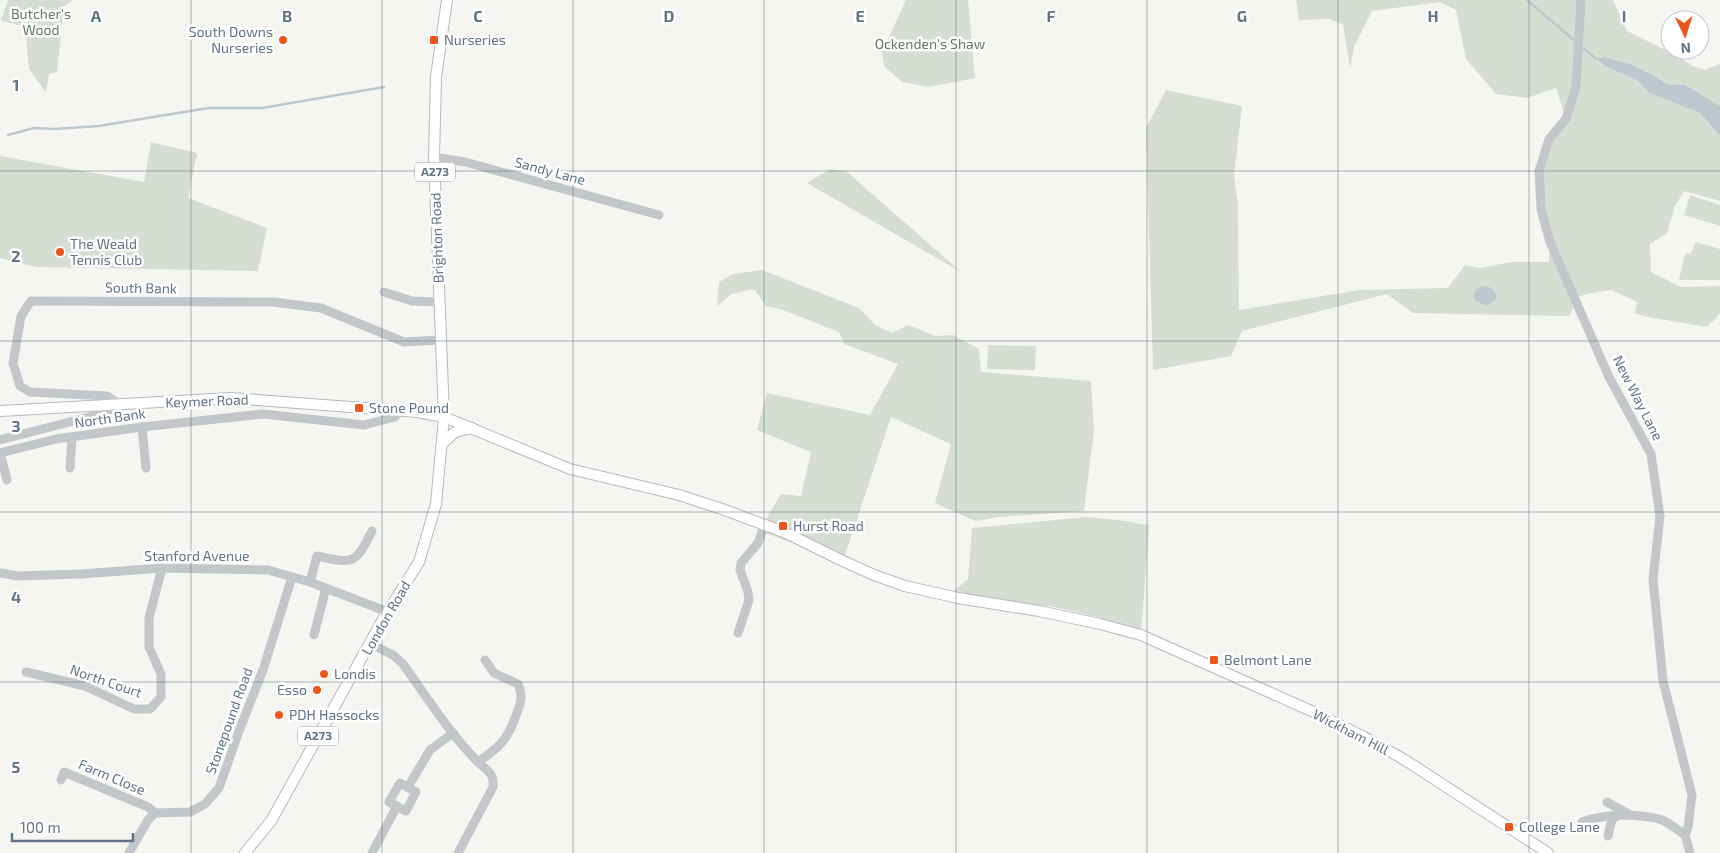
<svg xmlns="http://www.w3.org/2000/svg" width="1720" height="853" viewBox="0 0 1720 853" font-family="'Exo 2',sans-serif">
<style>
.green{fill:#d6ddd2}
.water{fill:#bdc9ce}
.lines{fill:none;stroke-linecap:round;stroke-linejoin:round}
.stream{stroke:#bdc9ce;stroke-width:2.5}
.major-casing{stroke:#b6babe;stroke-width:12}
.minor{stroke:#c3c7ca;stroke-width:9}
.major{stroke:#fff;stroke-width:10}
.grid{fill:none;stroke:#627485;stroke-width:1;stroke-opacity:0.55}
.poi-dot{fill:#ee5519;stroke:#fff;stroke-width:2}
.labels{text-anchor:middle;stroke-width:5;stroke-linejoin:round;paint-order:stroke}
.shield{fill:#fff;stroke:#919eaa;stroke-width:1}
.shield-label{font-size:12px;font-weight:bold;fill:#627485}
.park-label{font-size:14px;fill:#667b62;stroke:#fff}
.poi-label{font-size:14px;fill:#627485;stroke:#fff;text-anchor:start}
.street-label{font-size:14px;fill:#627485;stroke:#fff}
.grid-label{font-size:16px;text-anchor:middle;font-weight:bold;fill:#627485;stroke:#fff;stroke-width:5;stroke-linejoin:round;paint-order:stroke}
</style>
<rect width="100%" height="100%" fill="#f5f6f1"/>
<!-- green -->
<g class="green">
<polygon points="8,0 73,0 64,6 57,72 49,74 46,93 29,69 26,36 21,26 1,20"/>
<polygon points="906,0 968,0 975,78 928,87 902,82 884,66 882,52"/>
<polygon points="1296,0 1613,0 1627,31 1678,56 1692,66 1705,70 1720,64 1720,107 1685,85 1667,84 1655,76 1604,57 1596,60 1605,66 1638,81 1649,93 1700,113 1720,136 1720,201 1684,191 1675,206 1667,233 1650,244 1651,272 1681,287 1720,286 1720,314 1707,327 1648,317 1635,313 1637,302 1612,290 1591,293 1580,296 1569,316 1413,313 1387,294 1242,331 1231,356 1153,370 1146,128 1166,90 1242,106 1234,175 1238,206 1239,310 1359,290 1448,288 1465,265 1480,268 1511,262 1549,262 1550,242 1539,171 1549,139 1566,119 1556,88 1527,98 1496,94 1466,59 1456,10 1440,2 1372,11 1354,47 1350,68 1343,24 1329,19 1299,20"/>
<polygon points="151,142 197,153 188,198 267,228 258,271 36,267 0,258 0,156 144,182"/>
<polygon points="830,169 846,171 961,272 807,183"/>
<polygon points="1690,195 1720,205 1720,226 1684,215"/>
<polygon points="1696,242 1720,249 1720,280 1679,280 1685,254 1691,253"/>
<polygon points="762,270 859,308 875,325 892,333 908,325 936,336 953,335 979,349 981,372 1091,381 1094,430 1084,511 1000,517 975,521 935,503 951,444 891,417 843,561 759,531 781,494 801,496 811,452 757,430 767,393 870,415 898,364 844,344 839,332 783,310 766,306 754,289 731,294 717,307 719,282 733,274"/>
<polygon points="988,345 1036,346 1035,370 987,369"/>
<polygon points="1087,517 1134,522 1134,523 1149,525 1141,635 1100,624 1101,618 1050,606 1006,604 950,594 968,579 972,528"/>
</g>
<!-- water -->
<g class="water">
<polygon points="1604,57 1633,65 1655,76 1667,84 1685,85 1720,106 1720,136 1700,113 1649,93 1638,81 1605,66 1596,59"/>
<path d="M1484,286c8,1 13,5 12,13l-9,7 -13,-6c-1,-8 2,-12 10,-14z"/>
</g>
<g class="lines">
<!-- stream -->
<g class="stream">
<polyline points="1527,0 1575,41"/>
<polyline points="1581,46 1596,59"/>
<polyline points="8,135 34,128 54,129 99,126 208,108 262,108 384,87"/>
</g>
<defs>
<g id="major">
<polyline points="0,411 231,398 417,412 444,417 570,469 679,495 722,509 784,532 843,561 874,575 905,586 958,598 1039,611 1100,624 1141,635 1316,713 1364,737 1405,760 1548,853"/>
<polyline points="442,444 455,432 472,428"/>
<polyline points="245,853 271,821 382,621 419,562 436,504 444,417 434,157 436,77 447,0"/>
</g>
</defs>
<!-- major casing -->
<use href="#major" class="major-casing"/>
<!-- minor -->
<g class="minor">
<polyline points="1581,0 1576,87 1566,119 1549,139 1539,171 1541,209 1550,242 1609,377 1651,454 1660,516 1653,579 1663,681 1692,795 1688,827 1685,835 1690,853"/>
<polyline points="434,157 465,162 659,215"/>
<polyline points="384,292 412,301 439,302"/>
<polyline points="121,405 107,396 30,392 20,386 13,363 21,316 31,301 273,302 321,308 404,342 440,340"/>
<polyline points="142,427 146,468"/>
<polyline points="0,440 101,414 121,405"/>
<polyline points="0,453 56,439 142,427 263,414 364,425 395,417 399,410"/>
<polyline points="0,453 7,480"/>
<polyline points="70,468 72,438"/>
<polyline points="0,573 18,576 81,574 162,568 268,570 310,582 388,612"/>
<path d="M310,582l7,-26c37,8 38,9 55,-25"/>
<polyline points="738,633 749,600 748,592 740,570 741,563 758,543 765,524"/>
<polyline points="314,635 326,588"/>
<path d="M371,644l22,11 10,9c23,32 45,67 73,96 9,10 19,12 17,27l-35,66"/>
<polyline points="26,672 85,686 134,709 150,709 161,697 161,674 149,647 149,618 162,568"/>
<path d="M478,762c20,-14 29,-21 37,-44 5,-13 9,-21 3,-34l-24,-11 -9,-13"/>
<polyline points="61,780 64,772 148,807 155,813"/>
<polygon points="400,783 416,792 406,811 389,802"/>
<polyline points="408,787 430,750 453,733"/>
<polyline points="1607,802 1630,815"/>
<path d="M1582,822c22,-8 54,-9 77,-3 9,2 18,11 26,16"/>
<polyline points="1608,836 1612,819 1616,817"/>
<polyline points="129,853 148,820 155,813 190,812 205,804 219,788 239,731 263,670 292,577"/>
<polyline points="372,853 397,806"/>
</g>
<!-- major -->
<use href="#major" class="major"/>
</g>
<!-- grid -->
<path class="grid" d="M191,0v853M382,0v853M573,0v853M764,0v853M956,0v853M1147,0v853M1338,0v853M1529,0v853M0,171h1720M0,341h1720M0,512h1720M0,682h1720"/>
<!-- markers -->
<g class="poi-dot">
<circle cx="283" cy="40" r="5"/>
<rect x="429" y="35" width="10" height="10" rx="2.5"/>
<circle cx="60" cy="252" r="5"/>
<rect x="354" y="403" width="10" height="10" rx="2.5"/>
<rect x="778" y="521" width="10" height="10" rx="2.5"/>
<rect x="1209" y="655" width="10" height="10" rx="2.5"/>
<circle cx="324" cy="674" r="5"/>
<circle cx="317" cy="690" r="5"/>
<circle cx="279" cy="715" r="5"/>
<rect x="1504" y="822" width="10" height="10" rx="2.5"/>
</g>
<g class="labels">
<!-- shield labels -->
<g class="shield">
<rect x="415" y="162.5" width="40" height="19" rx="4"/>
<rect x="298" y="726.5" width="40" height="19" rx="4"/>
</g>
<g class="shield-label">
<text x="435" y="176">A273</text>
<text x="318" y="740">A273</text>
</g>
<!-- park labels -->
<g class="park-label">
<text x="41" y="19">Butcher's<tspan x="41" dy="16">Wood</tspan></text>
<text x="930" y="49">Ockenden's Shaw</text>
</g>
<!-- poi labels -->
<g class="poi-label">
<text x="273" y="37" text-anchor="end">South Downs<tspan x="273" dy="16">Nurseries</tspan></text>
<text x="444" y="45">Nurseries</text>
<text x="70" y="249">The Weald<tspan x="70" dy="16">Tennis Club</tspan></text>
<text x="369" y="413">Stone Pound</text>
<text x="793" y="531">Hurst Road</text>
<text x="1224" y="665">Belmont Lane</text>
<text x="334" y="679">Londis</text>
<text x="307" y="695" text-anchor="end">Esso</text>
<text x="289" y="720">PDH Hassocks</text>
<text x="1519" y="832">College Lane</text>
</g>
<!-- street labels -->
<g class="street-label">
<text transform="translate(550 171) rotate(15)" y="5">Sandy Lane</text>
<text transform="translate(437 238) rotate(-92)" y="5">Brighton Road</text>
<text transform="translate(141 288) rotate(1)" y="5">South Bank</text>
<text transform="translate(1638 398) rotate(63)" y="5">New Way Lane</text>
<text transform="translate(207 401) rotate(-2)" y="5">Keymer Road</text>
<text transform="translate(110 418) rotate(-8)" y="5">North Bank</text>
<text x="197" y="561">Stanford Avenue</text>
<text transform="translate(386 618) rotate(-60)" y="5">London Road</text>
<text transform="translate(106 681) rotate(19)" y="5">North Court</text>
<text transform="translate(229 721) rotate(-70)" y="5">Stonepound Road</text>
<text transform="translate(1351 732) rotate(27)" y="5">Wickham Hill</text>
<text transform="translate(112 777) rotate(23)" y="5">Farm Close</text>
</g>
</g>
<g class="grid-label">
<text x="96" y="22">A</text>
<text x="287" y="22">B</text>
<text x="478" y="22">C</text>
<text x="669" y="22">D</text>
<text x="860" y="22">E</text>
<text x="1051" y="22">F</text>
<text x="1242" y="22">G</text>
<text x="1433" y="22">H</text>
<text x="1624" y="22">I</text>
<text x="16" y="91">1</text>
<text x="16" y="262">2</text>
<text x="16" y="432">3</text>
<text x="16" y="603">4</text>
<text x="16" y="773">5</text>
</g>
<!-- north arrow -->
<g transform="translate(1685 35) rotate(176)"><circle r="24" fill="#ffffff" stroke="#c0c7ce"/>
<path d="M0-4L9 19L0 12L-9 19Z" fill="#ee5519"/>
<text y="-8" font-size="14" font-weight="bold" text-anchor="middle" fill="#627485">N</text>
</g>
<!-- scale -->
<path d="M12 833v8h121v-8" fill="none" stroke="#627485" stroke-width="2.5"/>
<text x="20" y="833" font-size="15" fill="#627485" stroke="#ffffff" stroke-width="4" paint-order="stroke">100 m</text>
</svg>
